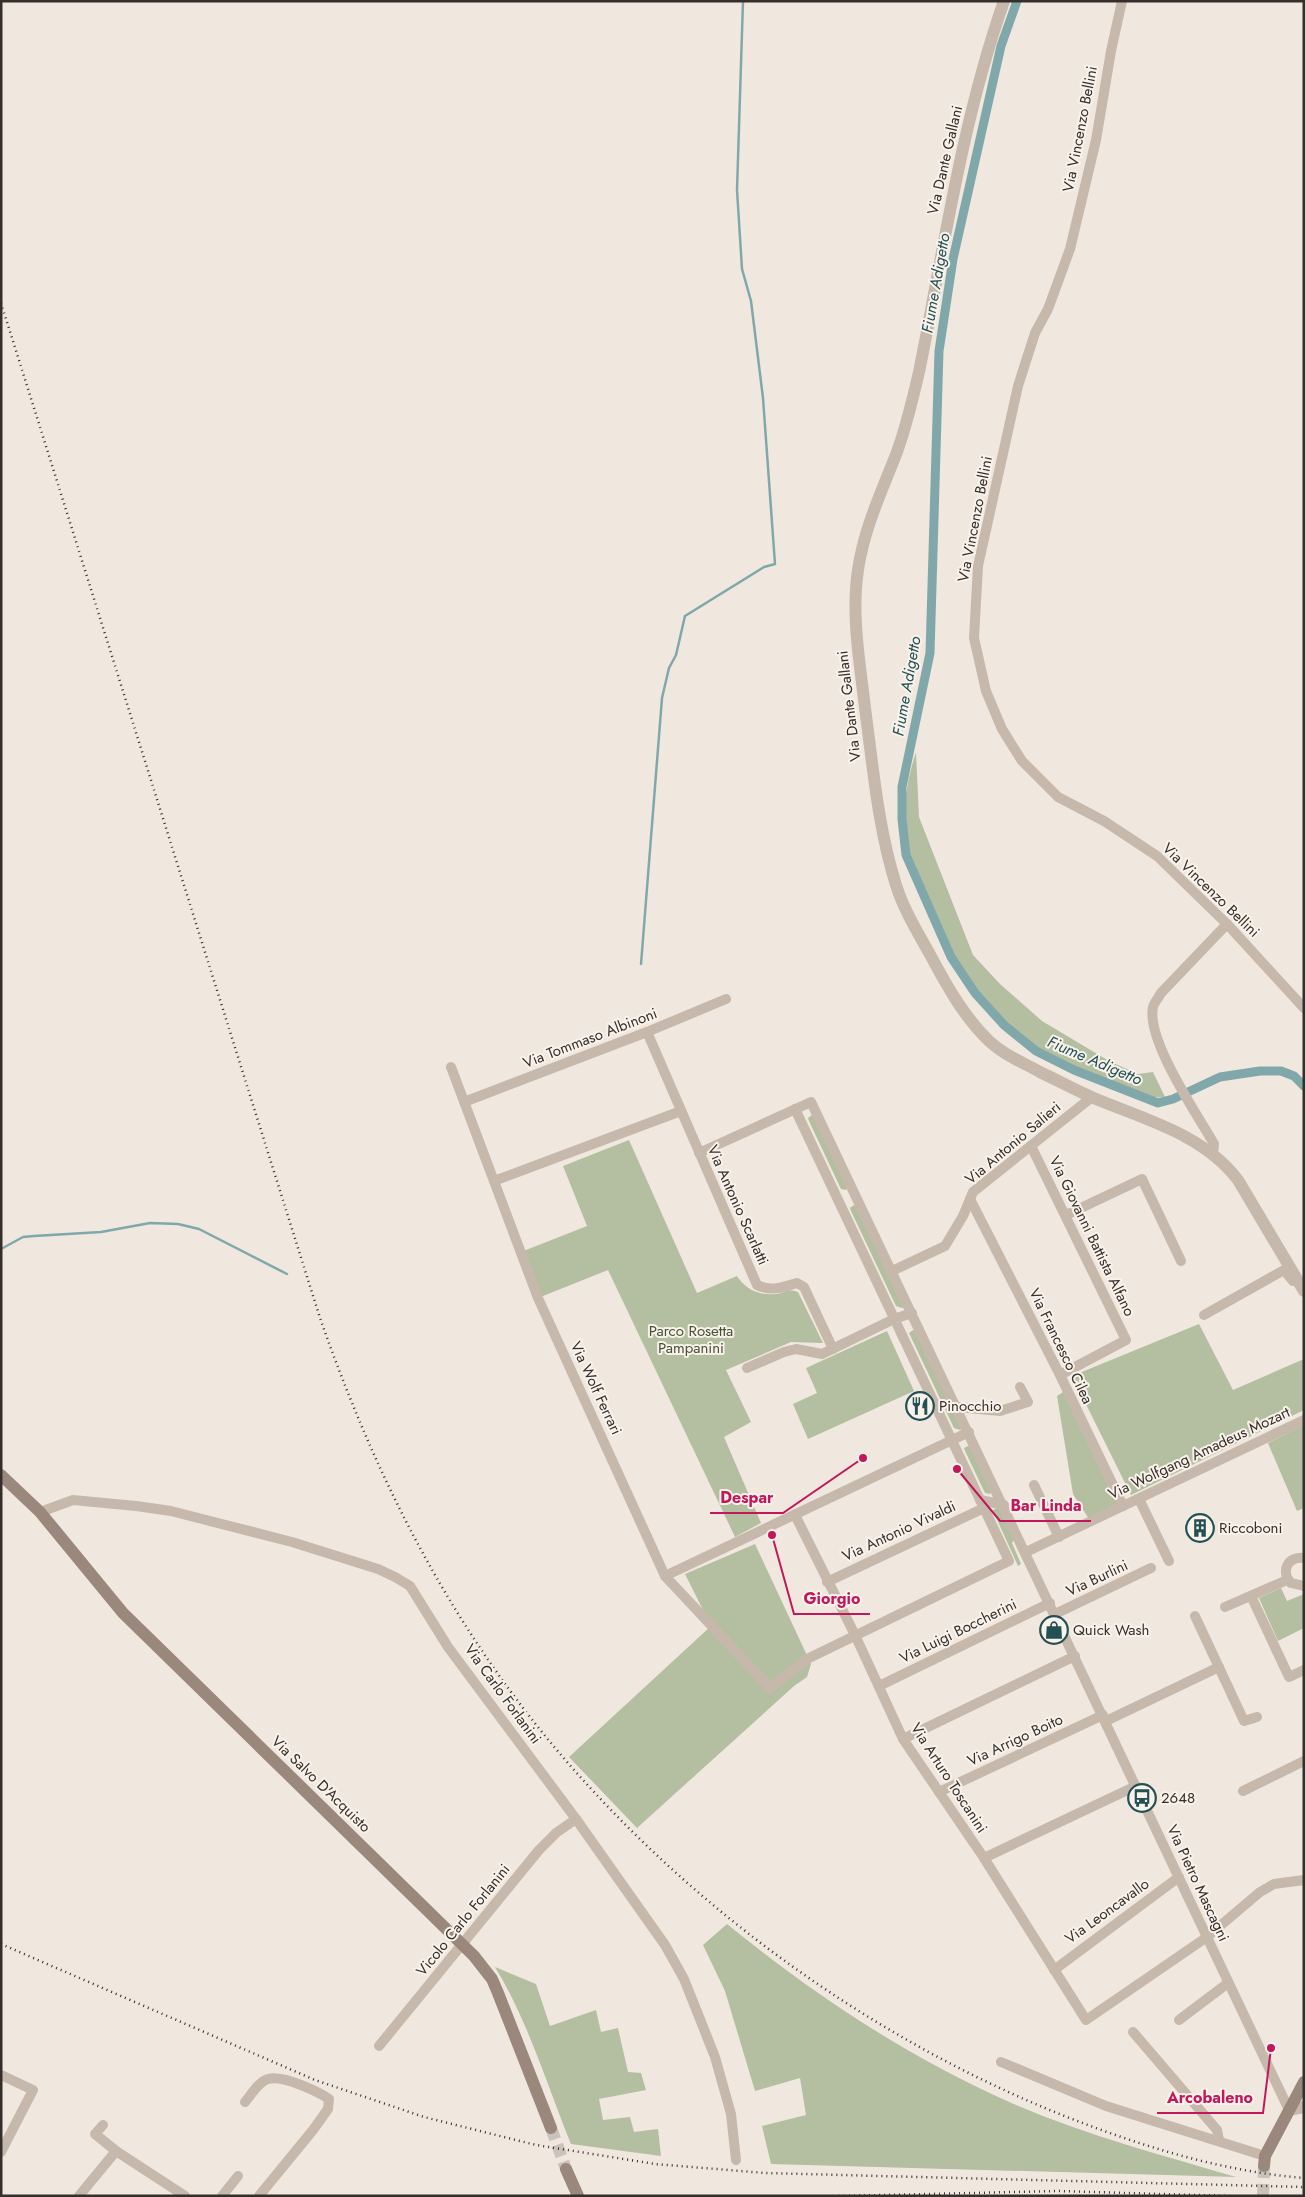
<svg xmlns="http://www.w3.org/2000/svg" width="1305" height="2197" viewBox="0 0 1305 2197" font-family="Jost,sans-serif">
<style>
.green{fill:#b4bea0}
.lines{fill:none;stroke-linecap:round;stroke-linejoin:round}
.stream{stroke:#80a8aa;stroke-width:2.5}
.canal{stroke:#80a8aa;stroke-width:9}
.secondary-tunnel{stroke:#cbc3bb;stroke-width:12;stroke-dasharray:12 6;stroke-linecap:butt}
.minor{stroke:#c7b8ac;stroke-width:10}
.tertiary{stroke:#c7b8ac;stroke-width:12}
.secondary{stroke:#9b887d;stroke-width:12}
.rail{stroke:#362e2a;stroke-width:2.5;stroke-dasharray:1 4;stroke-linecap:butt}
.labels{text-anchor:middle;stroke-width:4;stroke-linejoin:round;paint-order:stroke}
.street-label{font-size:15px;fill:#362e2a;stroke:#f8f2eb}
.park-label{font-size:15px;fill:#455230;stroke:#f8f2eb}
.poi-label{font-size:15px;fill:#362e2a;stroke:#f8f2eb;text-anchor:start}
.water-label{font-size:16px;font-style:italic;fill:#235053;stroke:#f8f2eb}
.leader{fill:none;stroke:#c2185b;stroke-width:2}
.callout-dot{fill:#c2185b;stroke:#f8f2eb;stroke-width:2}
.callout-label{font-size:16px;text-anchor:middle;font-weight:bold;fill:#c2185b;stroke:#f8f2eb;stroke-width:4;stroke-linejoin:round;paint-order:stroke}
</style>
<rect width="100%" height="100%" fill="#f0e8df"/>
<!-- green -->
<g class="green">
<path d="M916,753l3,64 54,138 27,29 42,37 67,40 29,13 15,-2 12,25c-14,3 -44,-11 -58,-15 -45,-15 -99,-46 -130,-82 -20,-23 -36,-66 -49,-94 -9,-21 -22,-45 -25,-67 -3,-18 6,-69 13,-86z"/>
<polygon points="812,1115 815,1117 847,1188 846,1190 841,1189 809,1121 808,1118"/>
<path d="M629,1140l68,153 40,-17c8,13 22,20 38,18 11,-1 11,-6 23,-2l25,51 -32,-1 -65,28 25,52 -27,15 37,86 -26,14 -127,-267 -70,28 -17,-46 66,-26 -24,-60z"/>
<polygon points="854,1205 857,1207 903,1307 902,1308 896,1306 851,1211 850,1208"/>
<polygon points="1199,1324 1233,1390 1304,1359 1304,1410 1131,1495 1072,1376"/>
<polygon points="913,1330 917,1332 961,1429 960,1430 954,1428 910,1335 909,1333"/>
<polygon points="887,1331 914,1391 808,1439 793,1404 817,1393 806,1368"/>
<polygon points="1063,1392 1118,1505 1089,1519 1073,1494 1057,1396"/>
<polygon points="1304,1425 1304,1508 1297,1511 1268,1443"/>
<polygon points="968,1446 971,1447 991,1492 990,1494 985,1493 965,1451 964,1448"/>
<polygon points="997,1508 1001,1510 1014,1540 1012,1543 1021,1564 1018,1566 994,1513 993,1510"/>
<polygon points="755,1544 811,1664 807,1677 794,1686 637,1828 569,1757 711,1626 685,1574"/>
<polygon points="1281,1588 1287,1601 1304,1594 1304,1628 1278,1641 1259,1598"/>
<path d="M727,1924c87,71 178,131 280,177 74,33 152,53 229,76l-465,-13 -9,-38 44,-11 -6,-37 -45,13 -30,-100 -22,-46z"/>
<path d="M495,1967l41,17 14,42 46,-16 5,22 17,-4 10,44 13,1 5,17 -47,9 4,21 27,-3 4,15 24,-3 3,27 -90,-12c-24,-59 -43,-123 -76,-177z"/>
</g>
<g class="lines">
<!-- stream -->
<g class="stream">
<polyline points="641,964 662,698 669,668 676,655 685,616 764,567 775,564 763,398 751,301 742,269 737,190 743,1"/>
<polyline points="1,1249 23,1237 34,1236 101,1232 150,1223 178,1224 199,1229 287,1274"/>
</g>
<!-- canal -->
<polyline class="canal" points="1017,1 1001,46 953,259 939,351 930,653 902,787 902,819 906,855 951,957 975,993 1004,1025 1036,1051 1074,1070 1158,1103 1173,1099 1220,1077 1260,1071 1281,1071 1294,1076 1304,1086"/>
<!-- secondary-tunnel -->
<g class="secondary-tunnel">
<polyline points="551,2128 566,2169"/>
<polyline points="1263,2196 1264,2166"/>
</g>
<!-- minor -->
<g class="minor">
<polyline points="1122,1 1111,51 1096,140 1070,249 1048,309 1035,333 1018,386 978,566 974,638 986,691 1002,729 1022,761 1058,797 1104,821 1157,856 1227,924 1304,1008"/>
<path d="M647,1032l110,253c14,7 26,2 40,-2l7,4 29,62"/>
<polyline points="451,1067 538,1298 665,1576 770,1688 807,1659 1009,1561 795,1109"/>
<polyline points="464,1102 647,1032 726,999"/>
<polyline points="1031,1146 1126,1340 1060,1375"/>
<polyline points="699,1153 811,1102 1289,2110"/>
<path d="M1213,1153l1,-9c-17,-30 -68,-104 -61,-137 1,-4 6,-10 8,-14l66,-69"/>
<polyline points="494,1181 681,1111"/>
<polyline points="970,1199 1060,1375 1123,1506"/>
<polyline points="1066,1215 1142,1179 1181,1261"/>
<polyline points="892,1271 945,1246 963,1216 973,1192 1092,1097"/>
<polyline points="1204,1315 1284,1270 1293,1281"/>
<polyline points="747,1368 784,1352 796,1349 822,1354 894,1319 912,1313"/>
<polyline points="957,1407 1000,1411 1028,1402 1020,1387"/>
<polyline points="1034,1485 1059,1537"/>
<polyline points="1139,1499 1169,1561"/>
<polyline points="980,1500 1004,1505"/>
<polyline points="40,1512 73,1500 136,1506 171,1511 292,1542 378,1569 395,1577 410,1586 448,1647 576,1819 665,1945 684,1979 715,2057 731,2114 736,2160"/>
<polyline points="795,1515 855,1635 903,1739 984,1858 1086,2020 1207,1937 1260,1892 1274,1884 1304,1880"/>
<polyline points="1026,1552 1304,1420"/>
<path d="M1304,1558c-16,-2 -24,13 -13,25l13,3"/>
<polyline points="665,1576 969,1432"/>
<polyline points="827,1582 984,1508"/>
<polyline points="1251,1596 1289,1677 1304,1670"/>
<polyline points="1225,1607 1287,1580"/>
<polyline points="1055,1614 1151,1568"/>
<polyline points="1195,1616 1244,1721 1257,1717"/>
<polyline points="879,1686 1050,1603"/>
<polyline points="1106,1721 1219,1667"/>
<polyline points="903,1739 1075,1656"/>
<polyline points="1243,1791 1304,1761"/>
<polyline points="939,1792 1103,1715"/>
<polyline points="984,1858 1136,1786"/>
<polyline points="1054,1970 1179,1877"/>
<polyline points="1179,2020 1228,1983"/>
<polyline points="1133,2032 1217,2130 1219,2140"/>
<polyline points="379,2046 539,1850 556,1833 576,1819"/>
<polyline points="1001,2062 1106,2106 1265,2156"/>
<polyline points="1,2075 33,2090 1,2152"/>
<path d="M245,2102c7,-8 13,-20 23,-23 15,-4 49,12 61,20l-1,10 -15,21 -54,66"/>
<polyline points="103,2125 95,2134 116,2151 185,2196"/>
<polyline points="79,2196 116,2151"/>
<polyline points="222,2196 238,2176"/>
</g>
<!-- tertiary -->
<g class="tertiary">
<path d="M1004,1c-42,120 -60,247 -85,371 -6,26 -13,55 -22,80 -15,39 -33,76 -39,118 -7,46 2,93 7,138 8,59 13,120 31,177 8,26 24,51 37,75 15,28 31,56 54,79 15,15 35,23 53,33 19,9 37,19 56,27 51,21 108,36 142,81l66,111"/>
<polyline points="1289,2110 1304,2107"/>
</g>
<!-- secondary -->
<g class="secondary">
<polyline points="1,1475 40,1512 123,1613 474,1956 492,1979 498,1993 551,2128"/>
<polyline points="1264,2166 1265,2156 1304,2082"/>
<polyline points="566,2169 578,2196"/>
</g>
<!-- rail -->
<g class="rail">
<path d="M1,303l319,1015c43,123 97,239 171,346 143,207 369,378 605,464 68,25 136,44 208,50"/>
<polyline points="1,1944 315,2080 424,2117 536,2145 655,2164 765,2173 1304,2187"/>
<polyline points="839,2196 1058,2191 1231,2196"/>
</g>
</g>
<!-- icons -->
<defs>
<symbol id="restaurant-ring" viewBox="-11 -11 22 22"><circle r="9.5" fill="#f8f2eb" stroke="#235053" stroke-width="1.5"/><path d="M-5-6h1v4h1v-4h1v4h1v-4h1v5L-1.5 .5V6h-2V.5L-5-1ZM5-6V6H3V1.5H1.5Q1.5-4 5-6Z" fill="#235053"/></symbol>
<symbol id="building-ring" viewBox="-11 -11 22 22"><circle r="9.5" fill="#f8f2eb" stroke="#235053" stroke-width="1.5"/><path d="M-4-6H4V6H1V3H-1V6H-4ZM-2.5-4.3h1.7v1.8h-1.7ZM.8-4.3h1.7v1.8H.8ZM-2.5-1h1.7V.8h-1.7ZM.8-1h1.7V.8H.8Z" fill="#235053"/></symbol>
<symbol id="shop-ring" viewBox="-11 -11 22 22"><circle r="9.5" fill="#f8f2eb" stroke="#235053" stroke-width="1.5"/><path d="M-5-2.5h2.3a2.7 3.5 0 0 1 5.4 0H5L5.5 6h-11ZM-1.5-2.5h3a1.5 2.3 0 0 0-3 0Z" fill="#235053"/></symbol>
<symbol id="bus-ring" viewBox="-11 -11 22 22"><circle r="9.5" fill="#f8f2eb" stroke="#235053" stroke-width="1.5"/><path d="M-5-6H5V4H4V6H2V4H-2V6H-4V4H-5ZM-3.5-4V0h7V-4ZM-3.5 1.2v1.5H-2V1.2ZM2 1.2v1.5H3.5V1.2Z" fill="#235053"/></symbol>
</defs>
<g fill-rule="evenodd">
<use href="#restaurant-ring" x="904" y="1390" width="32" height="32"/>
<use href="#building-ring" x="1184" y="1512" width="32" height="32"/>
<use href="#shop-ring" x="1038" y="1614" width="32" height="32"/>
<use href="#bus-ring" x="1126" y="1782" width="32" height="32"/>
</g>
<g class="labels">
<!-- street labels -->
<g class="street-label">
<text transform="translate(1080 129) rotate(-79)" y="5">Via Vincenzo Bellini</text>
<text transform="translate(945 160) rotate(-77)" y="5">Via Dante Gallani</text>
<text transform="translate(975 519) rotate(-79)" y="5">Via Vincenzo Bellini</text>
<text transform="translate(849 706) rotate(-97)" y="5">Via Dante Gallani</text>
<text transform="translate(1211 890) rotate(44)" y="5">Via Vincenzo Bellini</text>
<text transform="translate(590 1038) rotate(-21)" y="5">Via Tommaso Albinoni</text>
<text transform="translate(1013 1143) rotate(-40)" y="5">Via Antonio Salieri</text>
<text transform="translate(738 1205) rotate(66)" y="5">Via Antonio Scarlatti</text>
<text transform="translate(1092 1236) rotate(64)" y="5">Via Giovanni Battista Alfano</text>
<text transform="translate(1061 1346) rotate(64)" y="5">Via Francesco Cilea</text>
<text transform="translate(596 1388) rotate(65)" y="5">Via Wolf Ferrari</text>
<text transform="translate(1199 1453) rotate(-25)" y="5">Via Wolfgang Amadeus Mozart</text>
<text transform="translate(899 1531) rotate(-25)" y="5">Via Antonio Vivaldi</text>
<text transform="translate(1097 1578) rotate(-25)" y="5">Via Burlini</text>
<text transform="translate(958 1631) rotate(-26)" y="5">Via Luigi Boccherini</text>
<text transform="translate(503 1694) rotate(54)" y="5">Via Carlo Forlanini</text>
<text transform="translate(1015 1740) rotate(-25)" y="5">Via Arrigo Boito</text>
<text transform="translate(949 1778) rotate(57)" y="5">Via Arturo Toscanini</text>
<text transform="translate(321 1784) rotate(44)" y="5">Via Salvo D'Acquisto</text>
<text transform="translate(1198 1883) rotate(65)" y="5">Via Pietro Mascagni</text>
<text transform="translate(1107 1911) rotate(-36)" y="5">Via Leoncavallo</text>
<text transform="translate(463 1920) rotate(-51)" y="5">Vicolo Carlo Forlanini</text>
</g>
<!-- park labels -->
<g class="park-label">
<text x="691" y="1336">Parco Rosetta<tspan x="691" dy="17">Pampanini</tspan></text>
</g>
<!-- poi labels -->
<g class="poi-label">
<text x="939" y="1411">Pinocchio</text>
<text x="1219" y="1533">Riccoboni</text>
<text x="1073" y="1635">Quick Wash</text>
<text x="1161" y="1803">2648</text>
</g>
<!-- water labels -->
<g class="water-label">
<text transform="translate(935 283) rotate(-80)" y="6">Fiume Adigetto</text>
<text transform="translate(906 686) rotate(-80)" y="6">Fiume Adigetto</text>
<text transform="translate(1095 1060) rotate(23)" y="6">Fiume Adigetto</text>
</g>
</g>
<!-- callouts -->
<path class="leader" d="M863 1458L783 1513H710M957 1469L1000 1521H1091M772 1535L794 1614H870M1271 2048L1263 2113H1157"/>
<g class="callout-dot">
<circle cx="863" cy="1458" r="5"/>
<circle cx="957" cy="1469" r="5"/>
<circle cx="772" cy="1535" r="5"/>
<circle cx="1271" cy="2048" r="5"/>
</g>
<g class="callout-label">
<text x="747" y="1503">Despar</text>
<text x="1046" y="1511">Bar Linda</text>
<text x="832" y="1604">Giorgio</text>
<text x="1210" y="2103">Arcobaleno</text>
</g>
<!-- border -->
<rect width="1305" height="2197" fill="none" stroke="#362e2a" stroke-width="5"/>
</svg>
